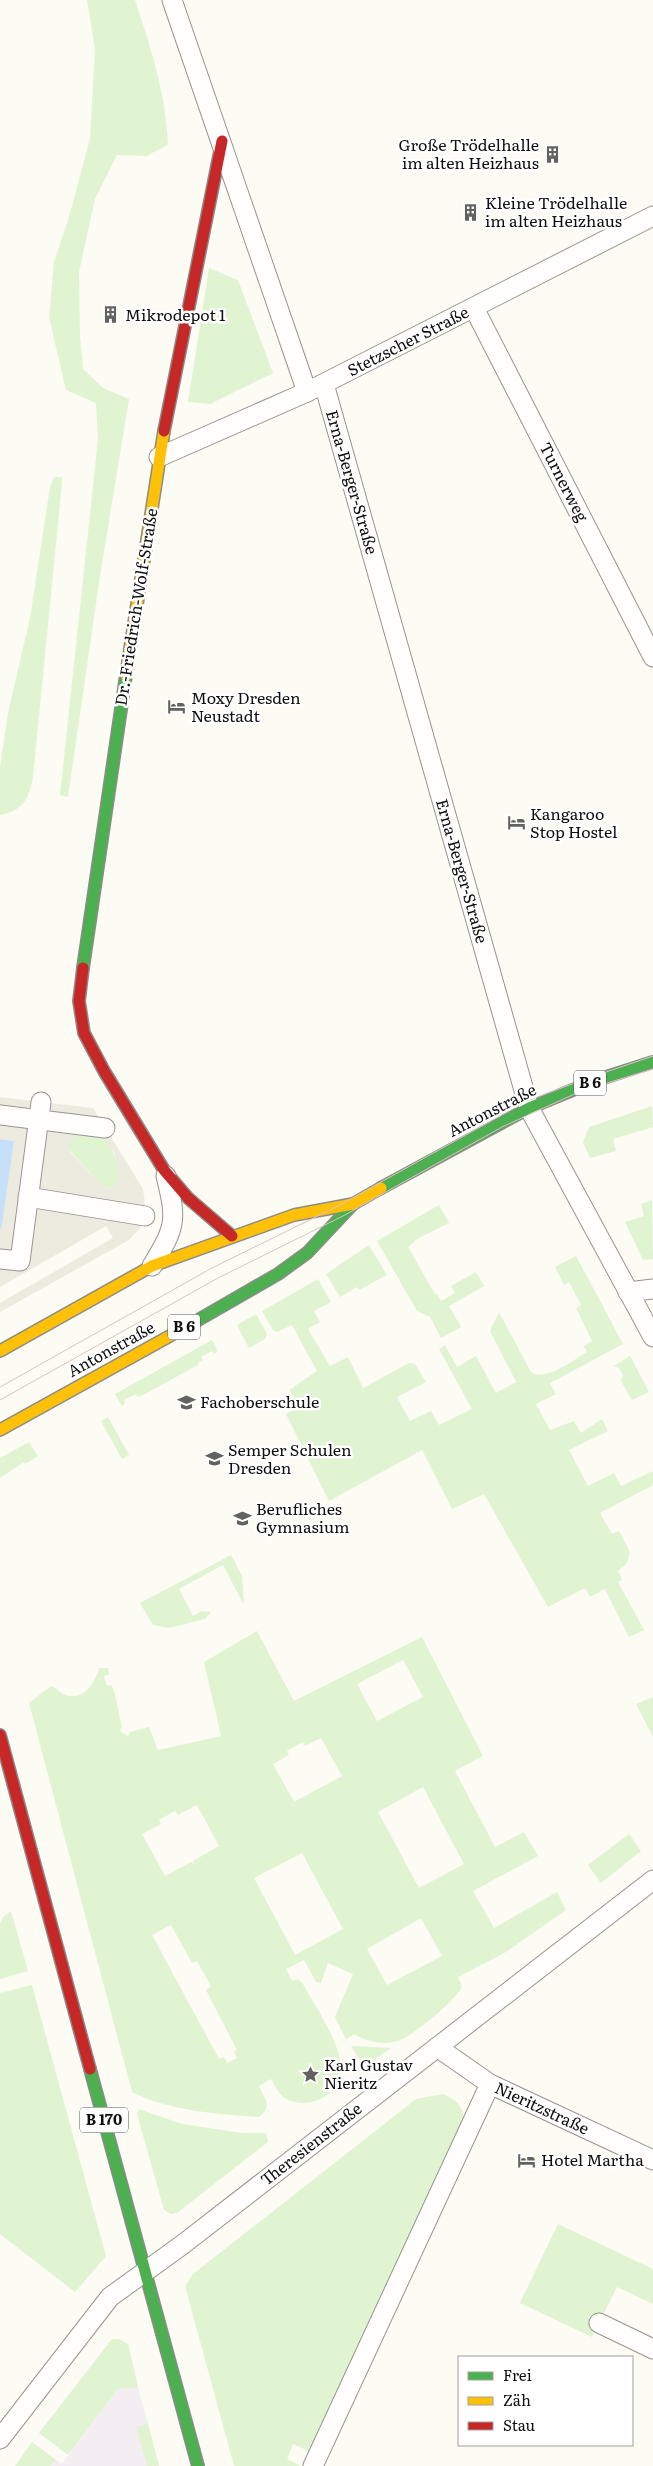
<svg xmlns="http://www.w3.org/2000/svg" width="653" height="2466" viewBox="0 0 653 2466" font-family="Literata,serif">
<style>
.industrial{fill:#f4edf1}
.green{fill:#e1f4d1;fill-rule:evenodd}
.plaza{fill:#edebdf;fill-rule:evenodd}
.water{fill:#c6e0fa}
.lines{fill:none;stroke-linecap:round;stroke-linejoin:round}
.street-casing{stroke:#969592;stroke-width:21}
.fast-casing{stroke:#8c8c89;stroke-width:14}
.slow-casing{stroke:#8c8c89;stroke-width:14}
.jam-casing{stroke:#8c8c89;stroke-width:14}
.street{stroke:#fffefd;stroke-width:19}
.fast{stroke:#4caf50;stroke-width:11}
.slow{stroke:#ffc107;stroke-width:11}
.jam{stroke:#c62828;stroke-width:11}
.tram{stroke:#dac5c3;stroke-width:1}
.labels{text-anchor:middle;stroke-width:5;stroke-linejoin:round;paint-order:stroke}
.shield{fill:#fff;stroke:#575757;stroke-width:1}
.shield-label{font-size:15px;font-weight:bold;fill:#0f0f0f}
.poi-label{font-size:16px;fill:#0f0f0f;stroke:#fff;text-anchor:start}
.street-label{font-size:16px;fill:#0f0f0f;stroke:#fff}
</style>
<rect width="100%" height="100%" fill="#fcfbf4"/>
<!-- industrial -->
<polygon class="industrial" points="132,2386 138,2387 159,2466 51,2466 56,2460 62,2464 118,2389"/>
<!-- green -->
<g class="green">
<path d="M87,0h48c16,49 31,93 33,145l-22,11 -29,-1 -22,44 -16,73 1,64 3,33 20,19 26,11 -29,177 -32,221 -8,-2 38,-356 -2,-36 -30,-13 -17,-73 5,-55 15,-45 21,-78 5,-90z"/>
<polygon points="209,268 238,280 273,373 210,404 188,402"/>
<path d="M54,477h8v6l-29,294c-4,21 -10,34 -33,38v-48l8,-54 22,-95 20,-131z"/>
<polygon points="652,1106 653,1127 613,1139 616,1151 590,1158 583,1142 589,1127"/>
<path d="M77,1132c5,0 11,-1 16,0 18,5 25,30 27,47l-8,9 -9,-1 -34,-37v-7z"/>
<polygon points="652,1200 653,1259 643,1260 625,1222 644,1216 641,1204"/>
<polygon points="439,1205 449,1223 417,1239 408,1247 435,1294 437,1294 441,1301 455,1293 451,1286 476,1272 484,1286 449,1306 461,1327 441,1338 430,1317 417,1311 377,1241"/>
<polygon points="369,1245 387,1275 359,1290 357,1287 340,1297 326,1274"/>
<path d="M576,1256l47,88 -73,39 6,11 -20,10 14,26 24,-9 7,12 21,-14 6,12 -39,19 19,36 26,-13 7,13 32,-15v14l-53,28 12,21 7,-3 11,21 -3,11 -9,8 4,9 -4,2 26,48 -15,7 -24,-48 -15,8 -5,-9 -37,19 -64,-113 -32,15 -30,-59 -93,51 -43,-87 14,-8 -11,-16 28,-19 -25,-46 -15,7 -4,-2 -11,-19 56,-32 13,23 -17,9 6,11 -12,7 22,37 18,-9 15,31 46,-25 6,1 11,18 -29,15 13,24 21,-10 8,14 33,-16 -33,-60 6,-4 12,22 19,-11 20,37 20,-11 -26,-51 9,-19 32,60c15,10 42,-12 56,-20l-3,-6 8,-5 -16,-33 5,-3 -12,-23 -5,3 -9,-18z"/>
<polygon points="256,1314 267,1334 265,1339 249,1348 237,1325"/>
<polygon points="212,1340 218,1351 214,1354 212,1351 201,1357 203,1360 198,1363 198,1365 143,1395 137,1397 136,1394 124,1400 125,1403 122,1406 115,1394"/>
<polygon points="630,1356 649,1392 632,1400 621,1381 623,1375 619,1368 614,1366"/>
<polygon points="108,1417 129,1455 122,1459 101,1421"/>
<polygon points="29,1442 38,1456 25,1464 24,1462 0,1478 0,1458"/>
<polygon points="231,1555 242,1576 244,1605 223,1565 179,1589 193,1616 201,1611 211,1612 205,1619 169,1628 153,1625 140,1603"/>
<path d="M257,1631l37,70 128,-64 61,119 -28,15 40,76 29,-15 14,24 -65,35 21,37 63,-36 9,18 -60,42 -48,25 4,10c-7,14 -47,47 -62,53 -13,6 -34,2 -45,-6l-9,5 -11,-22 18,-43 -25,-11 -7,20 -5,-1 -12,-22 -18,9 6,12 6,-2 5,5c12,22 37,58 38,83 1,27 -30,43 -53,33 -9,-5 -12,-12 -17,-21l-12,7c6,14 14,19 0,31 -41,-3 -90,-6 -127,-25l-103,-389 22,-17c7,2 10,9 18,10 16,3 27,-15 30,-28h9l1,6 -5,2 3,10 4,-1 3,5 8,37 -2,4 8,5 2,-4 19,-5 9,23 63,-14 -17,-74zM403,1660l20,37 -46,24 -20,-37zM321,1738l21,38 -48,26 -21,-38 16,-9 -2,-4 16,-9 2,4zM423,1787l41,77 -45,24 -41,-76zM197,1805l22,41 -26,15 1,3 -3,-2 -26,14 -23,-42 19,-10 -2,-4 16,-9 3,4zM302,1853l41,76 -48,26 -41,-77zM421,1918l21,38 -55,29 -20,-36zM171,1925l21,38 5,-2 14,25 -5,4 31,60 -3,1 3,7 -10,5 -3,-6 -5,2 -67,-124z"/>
<polygon points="653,1697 653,1737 636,1704"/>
<polygon points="629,1834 641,1851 601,1883 588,1865"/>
<polygon points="11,1911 28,1971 0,1979 0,1924 3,1917"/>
<polygon points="32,1985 106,2256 75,2292 0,2234 0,1993"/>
<polygon points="351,2046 391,2048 364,2067"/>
<path d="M443,2094c12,5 21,12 21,26l-153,332 -18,-8 -6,15 14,7h-67l-49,-180 8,-12 223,-175z"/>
<polygon points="139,2109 182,2124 242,2133 266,2133 268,2142 177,2213 171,2214 164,2210 137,2114"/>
<polygon points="558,2224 653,2269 653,2304 617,2287 592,2337 520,2303"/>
<polygon points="112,2339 119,2339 128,2344 138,2387 118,2389 68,2455 39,2433"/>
<polygon points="148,2423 159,2466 147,2466 136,2427"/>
<polygon points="32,2442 56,2460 51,2466 15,2466"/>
</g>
<!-- plaza -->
<path class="plaza" d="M0,1097l93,11 50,81 3,22 -6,17 -11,12 -129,72v-9l113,-65 -7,-12 -106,61v-57l14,-89 -14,-2zM77,1132h17l11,8 9,12 6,27 -8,9 -9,-1 -34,-36v-8z"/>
<!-- water -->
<polygon class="water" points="0,1139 14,1141 1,1230 0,1229"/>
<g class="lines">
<defs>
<g id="street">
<polyline points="172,0 307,392"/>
<polyline points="474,308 653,657"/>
<polyline points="324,384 529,1108 653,1337"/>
<polyline points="159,457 307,392 653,216"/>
<polyline points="0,1115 105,1128"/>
<polyline points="28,1197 145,1216"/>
<polyline points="0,1259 20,1261 41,1102"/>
<path d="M152,1266c24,-40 25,-45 14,-90"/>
<polyline points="628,1292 653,1289"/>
<polyline points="437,2047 490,2084 653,2160"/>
<polyline points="599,2323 653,2349"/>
<polyline points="0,2439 110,2297 182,2245 653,1880"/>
<polyline points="313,2466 490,2084"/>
</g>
<g id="fast">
<polyline points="83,968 126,675"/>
<polyline points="381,1188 529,1108 597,1080 653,1062"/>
<polyline points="186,1327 278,1274 307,1253 353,1204"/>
<polyline points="90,2069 198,2466"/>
</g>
<g id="slow">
<polyline points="126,675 164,431"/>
<polyline points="0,1351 152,1266 294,1215 353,1204 381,1188"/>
<polyline points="0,1430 186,1327"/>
</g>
<g id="jam">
<polyline points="164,431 222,141"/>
<polyline points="83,968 79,1001 84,1033 104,1071 164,1170 188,1198 232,1236"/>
<polyline points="0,1735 90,2069"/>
</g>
</defs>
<!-- street casing -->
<use href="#street" class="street-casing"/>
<!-- fast casing -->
<use href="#fast" class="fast-casing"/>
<!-- slow casing -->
<use href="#slow" class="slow-casing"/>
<!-- jam casing -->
<use href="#jam" class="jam-casing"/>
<!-- street -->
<use href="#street" class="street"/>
<!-- fast -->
<use href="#fast" class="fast"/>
<!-- slow -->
<use href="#slow" class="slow"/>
<!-- jam -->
<use href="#jam" class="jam"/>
<!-- tram -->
<g class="tram">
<polyline points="0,1387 212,1268 336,1207 527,1101 577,1082 653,1056"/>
<polyline points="0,1400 218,1278 343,1216 502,1127 581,1091 653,1069"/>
</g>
</g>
<!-- icons -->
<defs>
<symbol id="building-bare" viewBox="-9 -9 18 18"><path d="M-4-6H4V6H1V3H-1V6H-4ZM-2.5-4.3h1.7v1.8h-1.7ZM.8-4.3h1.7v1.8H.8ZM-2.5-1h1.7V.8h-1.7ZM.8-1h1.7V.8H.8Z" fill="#62625f" stroke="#fff" stroke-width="2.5" paint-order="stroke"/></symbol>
<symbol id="hotel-bare" viewBox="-9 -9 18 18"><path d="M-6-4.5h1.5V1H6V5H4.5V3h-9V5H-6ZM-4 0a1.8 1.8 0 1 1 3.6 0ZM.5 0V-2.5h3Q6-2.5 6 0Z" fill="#62625f" stroke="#fff" stroke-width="2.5" paint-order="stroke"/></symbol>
<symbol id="school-bare" viewBox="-9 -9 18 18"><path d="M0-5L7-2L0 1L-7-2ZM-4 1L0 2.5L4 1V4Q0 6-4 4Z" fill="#62625f" stroke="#fff" stroke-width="2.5" paint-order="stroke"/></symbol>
<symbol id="sight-bare" viewBox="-9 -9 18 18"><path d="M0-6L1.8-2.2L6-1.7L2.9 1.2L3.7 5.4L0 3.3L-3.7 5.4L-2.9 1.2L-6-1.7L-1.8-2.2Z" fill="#62625f" stroke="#fff" stroke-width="2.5" paint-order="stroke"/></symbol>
</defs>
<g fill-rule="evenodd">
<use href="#building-bare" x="540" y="142" width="25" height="25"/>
<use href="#building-bare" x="458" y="200" width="25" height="25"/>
<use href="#building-bare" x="98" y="302" width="25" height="25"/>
<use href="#hotel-bare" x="164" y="694" width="25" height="25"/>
<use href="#hotel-bare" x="504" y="810" width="25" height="25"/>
<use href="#school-bare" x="174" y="1390" width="25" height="25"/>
<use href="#school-bare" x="202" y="1446" width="25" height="25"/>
<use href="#school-bare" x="230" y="1506" width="25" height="25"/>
<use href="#sight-bare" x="298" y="2062" width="25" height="25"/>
<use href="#hotel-bare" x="514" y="2148" width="25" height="25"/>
</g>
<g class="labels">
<!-- shield labels -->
<g class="shield">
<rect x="574" y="1070.5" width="32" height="25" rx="4"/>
<rect x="168" y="1314.5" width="32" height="25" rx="4"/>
<rect x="80" y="2107.5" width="48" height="25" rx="4"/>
</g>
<g class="shield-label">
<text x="590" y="1088">B 6</text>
<text x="184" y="1332">B 6</text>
<text x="104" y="2125">B 170</text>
</g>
<!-- poi labels -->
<g class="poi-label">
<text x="539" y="151" text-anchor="end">Große Trödelhalle<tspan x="539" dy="18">im alten Heizhaus</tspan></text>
<text x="485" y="209">Kleine Trödelhalle<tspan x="485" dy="18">im alten Heizhaus</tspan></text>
<text x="125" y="321">Mikrodepot 1</text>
<text x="191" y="704">Moxy Dresden<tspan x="191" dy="18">Neustadt</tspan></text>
<text x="530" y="820">Kangaroo<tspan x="530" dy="18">Stop Hostel</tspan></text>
<text x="200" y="1408">Fachoberschule</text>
<text x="228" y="1456">Semper Schulen<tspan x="228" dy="18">Dresden</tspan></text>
<text x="256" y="1515">Berufliches<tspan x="256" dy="18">Gymnasium</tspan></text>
<text x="324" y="2071">Karl Gustav<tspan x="324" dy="18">Nieritz</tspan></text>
<text x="541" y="2166">Hotel Martha</text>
</g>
<!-- street labels -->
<g class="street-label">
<text transform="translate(408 341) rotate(-27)" y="6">Stetzscher Straße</text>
<text transform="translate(352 482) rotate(74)" y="6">Erna-Berger-Straße</text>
<text transform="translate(564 482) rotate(63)" y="6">Turnerweg</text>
<text transform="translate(136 607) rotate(-81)" y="6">Dr.-Friedrich-Wolf-Straße</text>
<text transform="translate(462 871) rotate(74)" y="6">Erna-Berger-Straße</text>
<text transform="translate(492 1110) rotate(-27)" y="6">Antonstraße</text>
<text transform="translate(111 1349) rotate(-29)" y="6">Antonstraße</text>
<text transform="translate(542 2108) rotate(25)" y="6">Nieritzstraße</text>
<text transform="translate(311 2144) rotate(-38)" y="6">Theresienstraße</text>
</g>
</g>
<!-- legend -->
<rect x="458" y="2356" width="175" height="90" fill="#ffffff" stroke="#9f9f9f"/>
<rect x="468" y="2372" width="25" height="8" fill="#4caf50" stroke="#9f9f9f"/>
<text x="503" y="2381" font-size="15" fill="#0f0f0f">Frei</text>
<rect x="468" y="2397" width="25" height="8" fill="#ffc107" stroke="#9f9f9f"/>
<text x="503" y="2406" font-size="15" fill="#0f0f0f">Zäh</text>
<rect x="468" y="2422" width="25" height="8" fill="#c62828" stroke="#9f9f9f"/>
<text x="503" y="2431" font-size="15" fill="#0f0f0f">Stau</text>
</svg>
